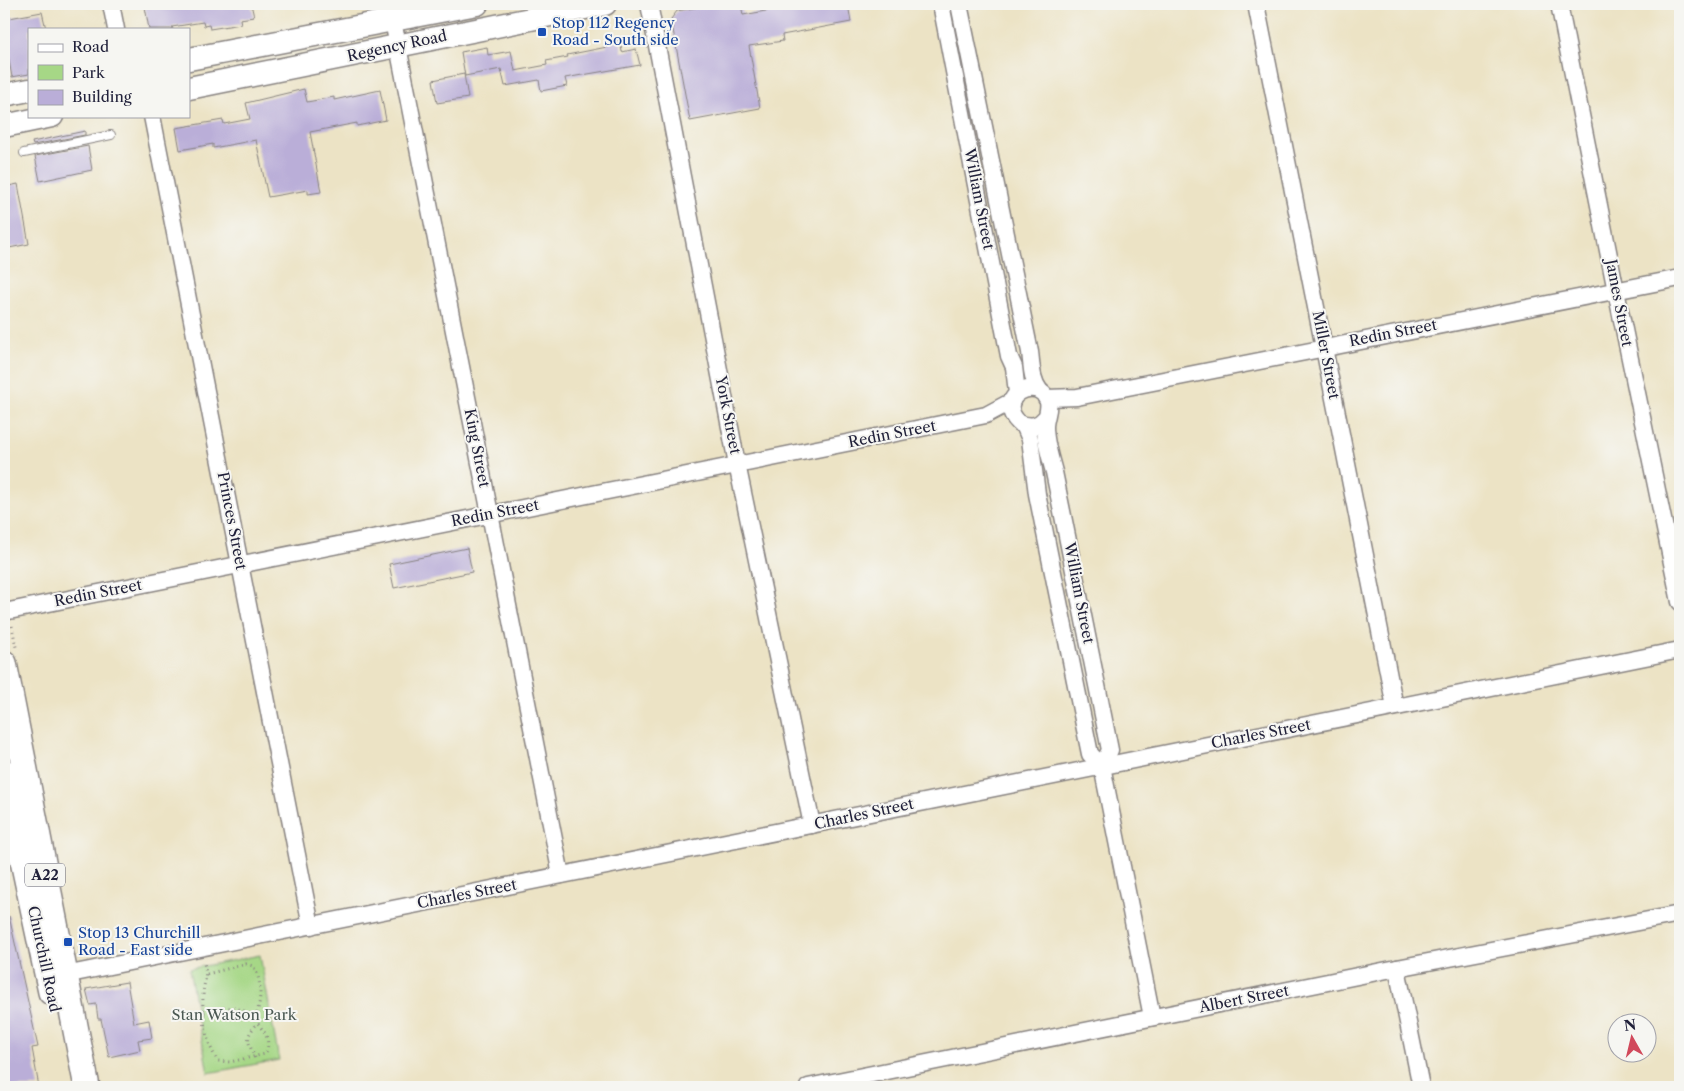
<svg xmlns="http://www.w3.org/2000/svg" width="1684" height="1091" viewBox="0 0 1684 1091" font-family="'Libre Caslon Text',serif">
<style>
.green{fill:#a6d786;stroke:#647c60}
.building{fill:#baaed8}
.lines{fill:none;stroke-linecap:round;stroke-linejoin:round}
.lane-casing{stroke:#878280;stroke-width:10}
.street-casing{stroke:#878280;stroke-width:19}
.secondary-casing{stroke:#878280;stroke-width:25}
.primary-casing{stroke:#878280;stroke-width:28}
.path{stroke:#878280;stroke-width:3;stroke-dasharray:1 4;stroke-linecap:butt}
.lane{stroke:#fff;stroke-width:8}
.street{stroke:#fff;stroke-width:16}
.secondary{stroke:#fff;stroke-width:22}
.primary{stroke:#fff;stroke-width:25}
.transit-dot{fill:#1a4fb4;stroke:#f6f6f2;stroke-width:2}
.labels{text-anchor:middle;stroke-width:4;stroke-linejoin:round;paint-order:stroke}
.shield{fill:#f6f6f2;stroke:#626272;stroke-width:1}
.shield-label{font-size:14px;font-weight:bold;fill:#22223b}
.transit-label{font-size:15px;fill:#164399;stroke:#f6f6f2;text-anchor:start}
.street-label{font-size:15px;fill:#22223b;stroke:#f6f6f2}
.park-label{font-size:15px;fill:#4a5852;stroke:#f6f6f2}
</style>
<rect width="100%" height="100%" fill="#f6f6f2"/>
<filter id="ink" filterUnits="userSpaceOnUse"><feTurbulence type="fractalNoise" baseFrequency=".02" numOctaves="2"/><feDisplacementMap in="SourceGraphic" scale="10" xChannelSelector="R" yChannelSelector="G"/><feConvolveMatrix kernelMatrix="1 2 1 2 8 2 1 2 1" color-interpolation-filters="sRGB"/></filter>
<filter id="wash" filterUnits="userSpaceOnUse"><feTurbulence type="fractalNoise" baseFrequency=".0096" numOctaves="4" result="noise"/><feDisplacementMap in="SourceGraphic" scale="20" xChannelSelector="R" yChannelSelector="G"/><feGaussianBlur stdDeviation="1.12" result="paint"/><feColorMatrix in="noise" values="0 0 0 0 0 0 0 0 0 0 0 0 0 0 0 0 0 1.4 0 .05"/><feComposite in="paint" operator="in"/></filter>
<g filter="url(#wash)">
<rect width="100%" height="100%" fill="#ece3c5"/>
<!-- green -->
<polygon class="green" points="260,955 279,1060 208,1073 189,969"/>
<g id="blocks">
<!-- building -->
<g class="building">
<polygon points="162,4 168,4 169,8 192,4 251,4 254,17 240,19 241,24 210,29 209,25 204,26 203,22 172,27 173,29 149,29 145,7"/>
<polygon points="715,4 741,4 743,15 777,9 778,11 814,4 848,4 851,22 782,35 783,41 749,46 760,108 690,121 671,19 677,11"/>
<polygon points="42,12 46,29 29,29 29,74 12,77 4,33 4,19"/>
<polygon points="620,40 622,52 636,49 640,65 565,78 567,86 541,91 539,80 505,86 501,69 465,76 461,52 487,47 488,55 511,51 515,71 547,65 546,61 568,57 567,55 607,47 606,43"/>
<polygon points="464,74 468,98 437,103 433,80"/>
<polygon points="304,89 307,102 334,97 334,100 380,90 386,120 357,126 357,123 310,132 321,192 308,194 308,190 268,197 256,140 213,148 213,144 180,150 176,128 223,120 224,124 250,119 246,103"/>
<polygon points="85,131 85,135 33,145 32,142"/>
<polygon points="88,146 92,170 40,181 35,156"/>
<polygon points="18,184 29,244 4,249 4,187"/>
<polygon points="467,548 472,572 394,588 389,564"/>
<polygon points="9,916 38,1047 32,1048 39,1087 4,1087 4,917"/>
<polygon points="127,982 134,1023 149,1020 152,1038 138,1040 140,1050 109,1057 101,1019 98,1019 96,1004 90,1005 86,989"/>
</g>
</g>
</g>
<g filter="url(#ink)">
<use href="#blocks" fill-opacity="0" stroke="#878280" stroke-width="1"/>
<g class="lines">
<defs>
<polyline id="lane" points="24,153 111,135"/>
<g id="street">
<polyline points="111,4 116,29"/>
<polyline points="649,4 737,464 812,825"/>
<polyline points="941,4 1009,356 1014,367 1017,393"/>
<path d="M959,4l71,348c2,14 1,27 10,39"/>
<polyline points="1256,4 1395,707"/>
<polyline points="1559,4 1614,281 1680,602"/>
<polyline points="393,21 561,875"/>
<polyline points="152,116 311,926"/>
<polyline points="1046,398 1077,397 1680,278"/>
<path d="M1045,418c-7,9 -16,9 -26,5 -27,-26 20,-50 29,-21 2,8 -3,16 -3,25 0,15 5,30 9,45 3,14 6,29 9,44 16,78 32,156 47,234l-8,16"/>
<polyline points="1024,425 1030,439 1037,494 1090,754 1102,766 1152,1017"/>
<polyline points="4,612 986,415 1012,401"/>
<polyline points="4,853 30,848"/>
<polyline points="1397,968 1421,1087"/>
<polyline points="55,977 1680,650"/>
<polyline points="808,1087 1397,968 1680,914"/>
</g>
<g id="secondary">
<polyline points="189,59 477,4"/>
<polyline points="189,88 605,4"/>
<polyline points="4,95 29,90"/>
<polyline points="4,126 52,116"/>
</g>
<g id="primary">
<polyline points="4,663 87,1087"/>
<polyline points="4,772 51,992"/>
</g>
</defs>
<!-- lane casing -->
<use href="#lane" class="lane-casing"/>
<!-- street casing -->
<use href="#street" class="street-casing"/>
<!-- secondary casing -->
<use href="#secondary" class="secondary-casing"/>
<!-- primary casing -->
<use href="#primary" class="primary-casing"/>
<!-- path -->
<g class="path">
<polyline points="4,587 6,596"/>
<polyline points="12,626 16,647"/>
<path d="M207,974l39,-10 7,2c10,14 8,38 2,53"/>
<path d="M204,1012c27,-7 41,-8 58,17 6,7 8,17 3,25l-35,8 -12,-1c-12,-17 -16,-43 -15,-64 0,-14 5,-19 1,-34"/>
<path d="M255,1058c-7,-17 -11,-21 3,-35"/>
</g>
<!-- lane -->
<use href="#lane" class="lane"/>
<!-- street -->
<use href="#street" class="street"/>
<!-- secondary -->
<use href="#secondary" class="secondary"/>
<!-- primary -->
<use href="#primary" class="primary"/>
</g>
</g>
<!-- markers -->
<g class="transit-dot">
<rect x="537" y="27" width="10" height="10" rx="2.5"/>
<rect x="63" y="937" width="10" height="10" rx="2.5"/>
</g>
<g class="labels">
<!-- shield labels -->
<rect class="shield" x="25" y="863.5" width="40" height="23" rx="4"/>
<g class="shield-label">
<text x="45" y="880">A22</text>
</g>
<!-- transit labels -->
<g class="transit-label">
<text x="552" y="28">Stop 112 Regency<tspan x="552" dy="17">Road - South side</tspan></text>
<text x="78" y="938">Stop 13 Churchill<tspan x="78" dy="17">Road - East side</tspan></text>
</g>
<!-- street labels -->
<g class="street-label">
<text transform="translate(397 46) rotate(-12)" y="5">Regency Road</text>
<text transform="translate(979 199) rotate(79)" y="5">William Street</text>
<text transform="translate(1619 303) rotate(79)" y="5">James Street</text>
<text transform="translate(1393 333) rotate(-11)" y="5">Redin Street</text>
<text transform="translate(1326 355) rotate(79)" y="5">Miller Street</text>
<text transform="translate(728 415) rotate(79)" y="5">York Street</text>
<text transform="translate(892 434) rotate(-11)" y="5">Redin Street</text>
<text transform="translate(477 448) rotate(79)" y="5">King Street</text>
<text transform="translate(495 513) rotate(-11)" y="5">Redin Street</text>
<text transform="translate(232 521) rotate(79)" y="5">Princes Street</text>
<text transform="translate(98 593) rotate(-11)" y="5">Redin Street</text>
<text transform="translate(1079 593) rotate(79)" y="5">William Street</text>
<text transform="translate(1261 734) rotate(-11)" y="5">Charles Street</text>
<text transform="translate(864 814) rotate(-12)" y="5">Charles Street</text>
<text transform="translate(467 894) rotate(-11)" y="5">Charles Street</text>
<text transform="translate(44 959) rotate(78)" y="5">Churchill Road</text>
<text transform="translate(1244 999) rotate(-11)" y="5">Albert Street</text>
</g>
<!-- park labels -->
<g class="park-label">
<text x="234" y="1020">Stan Watson Park</text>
</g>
</g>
<!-- margin -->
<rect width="1684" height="1091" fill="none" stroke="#f6f6f2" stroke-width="20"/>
<!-- legend -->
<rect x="28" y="28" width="162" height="90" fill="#f6f6f2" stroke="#a1a1a9"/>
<rect x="38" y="44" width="25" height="8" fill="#ffffff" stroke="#a1a1a9"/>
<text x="72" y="52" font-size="15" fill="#22223b">Road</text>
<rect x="38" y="65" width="25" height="15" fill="#a6d786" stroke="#a1a1a9"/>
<text x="72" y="78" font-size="15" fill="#22223b">Park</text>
<rect x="38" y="90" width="25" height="15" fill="#baaed8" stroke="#a1a1a9"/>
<text x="72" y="102" font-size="15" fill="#22223b">Building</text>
<!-- north arrow -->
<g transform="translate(1632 1038) rotate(352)"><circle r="24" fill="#f6f6f2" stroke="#a1a1a9"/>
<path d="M0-4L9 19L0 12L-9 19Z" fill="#d1495b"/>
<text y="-8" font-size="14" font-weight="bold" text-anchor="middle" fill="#22223b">N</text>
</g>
</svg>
